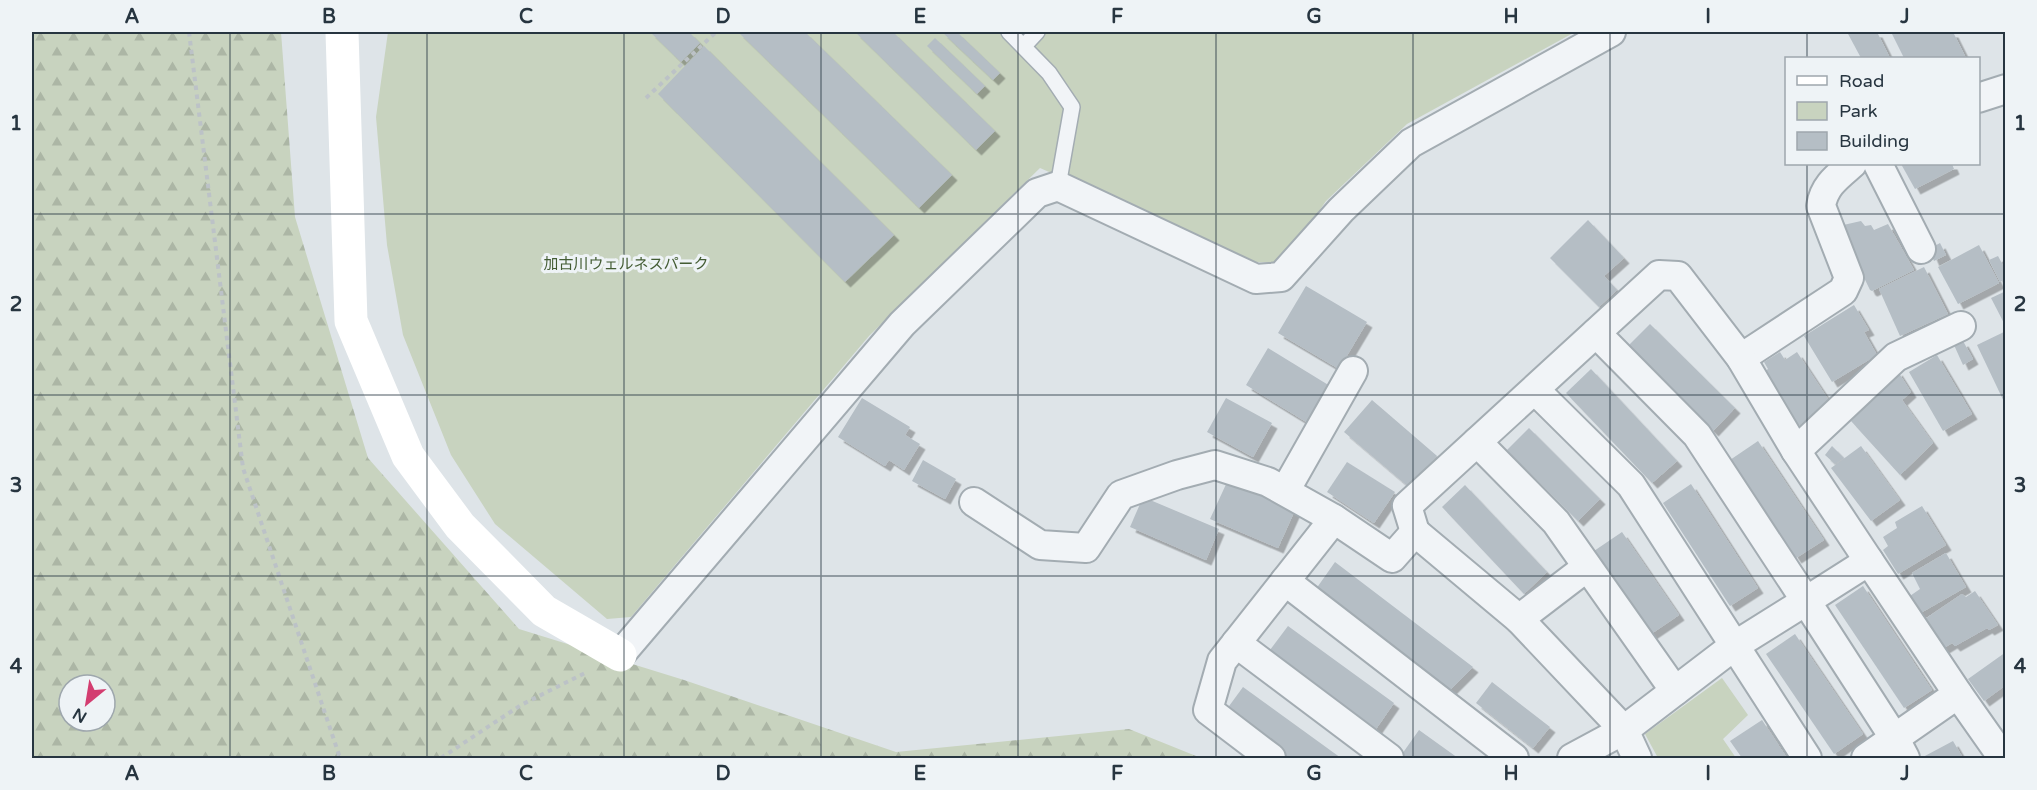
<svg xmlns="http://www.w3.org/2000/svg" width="2037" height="790" viewBox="0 0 2037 790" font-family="'Varela Round','Noto Sans JP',sans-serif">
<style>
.forest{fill:url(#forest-firs);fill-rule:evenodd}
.park{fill:#c8d3bf}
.building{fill:#b5bec5;filter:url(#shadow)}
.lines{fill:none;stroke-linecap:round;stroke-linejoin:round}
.lane-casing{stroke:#a3acb2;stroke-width:18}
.street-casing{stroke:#a3acb2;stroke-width:32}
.path{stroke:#bcc2c7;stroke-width:4;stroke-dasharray:4.5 4.5;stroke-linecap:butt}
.lane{stroke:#f1f4f7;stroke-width:15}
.street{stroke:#f1f4f7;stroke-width:28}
.secondary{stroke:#fff;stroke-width:33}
.grid{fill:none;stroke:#273540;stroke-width:1.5;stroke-opacity:0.55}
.labels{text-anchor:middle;stroke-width:6;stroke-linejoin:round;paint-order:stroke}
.park-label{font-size:15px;fill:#435c33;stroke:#eef3f6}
.neatline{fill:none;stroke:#273540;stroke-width:2}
.grid-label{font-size:20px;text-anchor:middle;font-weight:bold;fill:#273540}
</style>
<defs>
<pattern id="forest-firs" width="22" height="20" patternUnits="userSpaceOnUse" patternTransform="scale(1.5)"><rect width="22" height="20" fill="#c8d3bf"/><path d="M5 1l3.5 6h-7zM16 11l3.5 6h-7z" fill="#acb6a5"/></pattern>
<filter id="shadow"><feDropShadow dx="5.5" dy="5.5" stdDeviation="0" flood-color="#0004"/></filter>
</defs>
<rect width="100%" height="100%" fill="#dee4e8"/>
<!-- forest -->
<path class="forest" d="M32,32h249l14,185 73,241 151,171 165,51 212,72 233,-23 72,29h-1169zM69,685h36v36h-36z"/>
<!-- park -->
<g class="park">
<polygon points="388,32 1575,32 1407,124 1326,201 1292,250 1275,263 1255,262 1040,168 869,336 631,617 607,619 495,524 451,455 403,335 387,245 376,117"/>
<polygon points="1722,678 1748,715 1723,739 1736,758 1658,758 1645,734"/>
</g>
<!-- building -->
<g class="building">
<polygon points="650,32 689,32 700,43 681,62"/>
<polygon points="738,32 805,32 952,175 919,208"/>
<polygon points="855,32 893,32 995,131 976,150"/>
<polygon points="942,32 957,32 1000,73 993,80"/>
<polygon points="1847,32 1877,32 1890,58 1861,58"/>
<polygon points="1891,32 1953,32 1966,58 1904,58"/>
<polygon points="935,38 985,86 977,94 927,46"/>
<polygon points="704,46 894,235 845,282 658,94"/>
<polygon points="1901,164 1952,164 1954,169 1915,189"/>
<polygon points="1588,220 1624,258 1604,276 1617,290 1599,307 1550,258"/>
<polygon points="1861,221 1865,226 1871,225 1874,230 1888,224 1914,270 1872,291 1870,290 1839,226"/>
<polygon points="1940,243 1946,255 1934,261 1929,249"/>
<polygon points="1979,245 1999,283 1958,304 1938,267"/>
<polygon points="1998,256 2006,271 2006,279 2000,282 1989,260"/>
<polygon points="1924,267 1948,314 1900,336 1879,289"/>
<polygon points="1306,286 1367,322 1339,369 1278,333"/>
<polygon points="2006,291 2006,327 1991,298"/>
<polygon points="1854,305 1869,330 1864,332 1877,355 1832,382 1804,336"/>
<polygon points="1650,324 1735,408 1713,431 1627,347"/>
<polygon points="2006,331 2006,406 1977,345"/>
<polygon points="1963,341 1973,359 1963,365 1954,345"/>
<polygon points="1268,348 1330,386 1308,423 1246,385"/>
<polygon points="1780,352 1785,360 1797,352 1830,402 1798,426 1763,373 1768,369 1764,362"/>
<polygon points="1937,355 1972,414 1943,431 1909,372"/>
<polygon points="1591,369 1677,461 1652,483 1566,393"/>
<polygon points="1897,370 1911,392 1902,400 1933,443 1900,475 1851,421 1857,415 1855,410"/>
<polygon points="862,398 910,427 905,435 920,444 904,470 889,460 885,466 838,437"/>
<polygon points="1226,398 1272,423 1253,457 1207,432"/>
<polygon points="1372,400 1437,456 1410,488 1344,432"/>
<polygon points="1529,428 1600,499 1578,521 1507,450"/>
<polygon points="1758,441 1824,540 1796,558 1730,460"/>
<polygon points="1832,446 1844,458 1835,464 1825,455"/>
<polygon points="1861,446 1900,500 1871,521 1831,468"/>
<polygon points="923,460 956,479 945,499 912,481"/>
<polygon points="1347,462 1395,492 1374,523 1327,492"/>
<polygon points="1228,480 1295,510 1278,548 1210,519"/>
<polygon points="1691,484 1758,588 1730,606 1663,503"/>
<polygon points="1465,485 1547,572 1524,594 1442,507"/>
<polygon points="1143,497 1219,529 1206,560 1130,527"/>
<polygon points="1922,506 1946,545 1898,574 1883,550 1888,546 1883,537 1897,528 1895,522"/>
<polygon points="1622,532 1679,615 1651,634 1594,551"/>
<polygon points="1946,553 1966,587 1917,615 1907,598 1920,589 1912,573"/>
<polygon points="1335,562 1473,667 1448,692 1316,589"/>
<polygon points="1863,586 1932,690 1904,708 1835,605"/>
<polygon points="1975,591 1998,625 1989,630 1987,628 1955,646 1952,643 1939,651 1922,621 1962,594 1966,597"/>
<polygon points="1288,626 1394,703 1376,729 1270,650"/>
<polygon points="1795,634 1863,734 1834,754 1766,654"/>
<polygon points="2006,652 2006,685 1984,701 1968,679"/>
<polygon points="1492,682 1550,727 1533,748 1476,703"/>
<polygon points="1243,687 1341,758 1286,758 1224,713"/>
<polygon points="1762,720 1787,758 1742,758 1730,741"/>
<polygon points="1419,730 1458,758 1408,758 1402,754"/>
<polygon points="1953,741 1963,758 1924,758 1923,757"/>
</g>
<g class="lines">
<defs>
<g id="lane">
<polyline points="1009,32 1049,73 1072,107 1058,186"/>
<polyline points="1024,46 1037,32"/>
</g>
<g id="street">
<polyline points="1978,98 2006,89"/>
<polyline points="1878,164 1921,249"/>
<path d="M1741,358l102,-67 6,-13 -28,-72c3,-20 16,-29 31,-42"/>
<polyline points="1535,390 1631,485 1807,758"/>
<polyline points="1477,442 1556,522 1675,691"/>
<polyline points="1796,451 1896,357 1961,326"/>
<polyline points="1285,491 1353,371"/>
<polyline points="974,502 1040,545 1086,548 1121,495 1177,475 1215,465 1268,482 1334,519 1392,558 1415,532 1519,619 1624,730 1637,758"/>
<polyline points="1415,532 1407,506 1659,275 1678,276 1741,358 1796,451 1869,561"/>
<polyline points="1285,581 1514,758"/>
<polyline points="1519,619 1587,567"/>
<polyline points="1236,643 1389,758"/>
<polyline points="620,655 902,324 1037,193 1058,186 1256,279 1281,277 1341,210 1411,143 1611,32"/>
<polyline points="1271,758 1208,710 1222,661 1334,519"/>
<polyline points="1572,758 1624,730 1734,646 1806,601 1697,435 1596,333"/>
<polyline points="1866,758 1958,694"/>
<polyline points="1905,758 1895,739 1806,601 1869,561 1958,694 2003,758"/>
</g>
</defs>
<!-- lane casing -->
<use href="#lane" class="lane-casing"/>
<!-- street casing -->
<use href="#street" class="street-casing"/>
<!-- path -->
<g class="path">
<polyline points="189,32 243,468 340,758"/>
<polyline points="646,98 716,32"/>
<polyline points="441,758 521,705 585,673"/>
</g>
<!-- lane -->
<use href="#lane" class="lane"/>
<!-- street -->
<use href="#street" class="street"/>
<!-- secondary -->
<polyline class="secondary" points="342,32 351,321 408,456 460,526 544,611 620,655"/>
</g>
<!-- grid -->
<path class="grid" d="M230,32v726M427,32v726M624,32v726M821,32v726M1018,32v726M1216,32v726M1413,32v726M1610,32v726M1807,32v26M1807,164v594M32,214h1974M32,395h1974M32,576h1974"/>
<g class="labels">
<!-- park labels -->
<g class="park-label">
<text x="626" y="269">加古川ウェルネスパーク</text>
</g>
</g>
<!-- border -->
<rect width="2037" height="790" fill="none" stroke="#eef3f6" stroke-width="66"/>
<!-- legend -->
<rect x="1785" y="57" width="195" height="108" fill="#eef3f6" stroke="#9ea7ad" stroke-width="1.5"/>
<rect x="1797" y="76" width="30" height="9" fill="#ffffff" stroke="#9ea7ad" stroke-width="1.5"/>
<text x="1839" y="87" font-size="18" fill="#273540">Road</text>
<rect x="1797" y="102" width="30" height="18" fill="#c8d3bf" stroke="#9ea7ad" stroke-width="1.5"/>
<text x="1839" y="117" font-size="18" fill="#273540">Park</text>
<rect x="1797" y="132" width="30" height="18" fill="#b5bec5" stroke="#9ea7ad" stroke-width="1.5"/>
<text x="1839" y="147" font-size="18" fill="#273540">Building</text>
<!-- north arrow -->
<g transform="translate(87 703) rotate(210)"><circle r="28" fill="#eef3f6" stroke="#9ea7ad" stroke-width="1.5"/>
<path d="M0-4.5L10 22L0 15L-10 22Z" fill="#d33d70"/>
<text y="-9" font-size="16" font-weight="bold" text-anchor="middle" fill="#273540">N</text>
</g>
<rect x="33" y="33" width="1971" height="724" class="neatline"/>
<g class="grid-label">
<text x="132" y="23">A</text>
<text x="329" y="23">B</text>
<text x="526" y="23">C</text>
<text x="723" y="23">D</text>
<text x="920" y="23">E</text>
<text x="1117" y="23">F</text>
<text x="1314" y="23">G</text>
<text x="1511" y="23">H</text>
<text x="1708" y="23">I</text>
<text x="1905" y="23">J</text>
<text x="16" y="130">1</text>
<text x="2020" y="130">1</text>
<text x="16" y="311">2</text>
<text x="2020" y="311">2</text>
<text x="16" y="492">3</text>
<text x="2020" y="492">3</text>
<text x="16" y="673">4</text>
<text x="2020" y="673">4</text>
<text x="132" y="780">A</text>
<text x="329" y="780">B</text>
<text x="526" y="780">C</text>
<text x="723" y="780">D</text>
<text x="920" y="780">E</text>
<text x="1117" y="780">F</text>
<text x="1314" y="780">G</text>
<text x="1511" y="780">H</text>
<text x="1708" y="780">I</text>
<text x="1905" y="780">J</text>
</g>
</svg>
